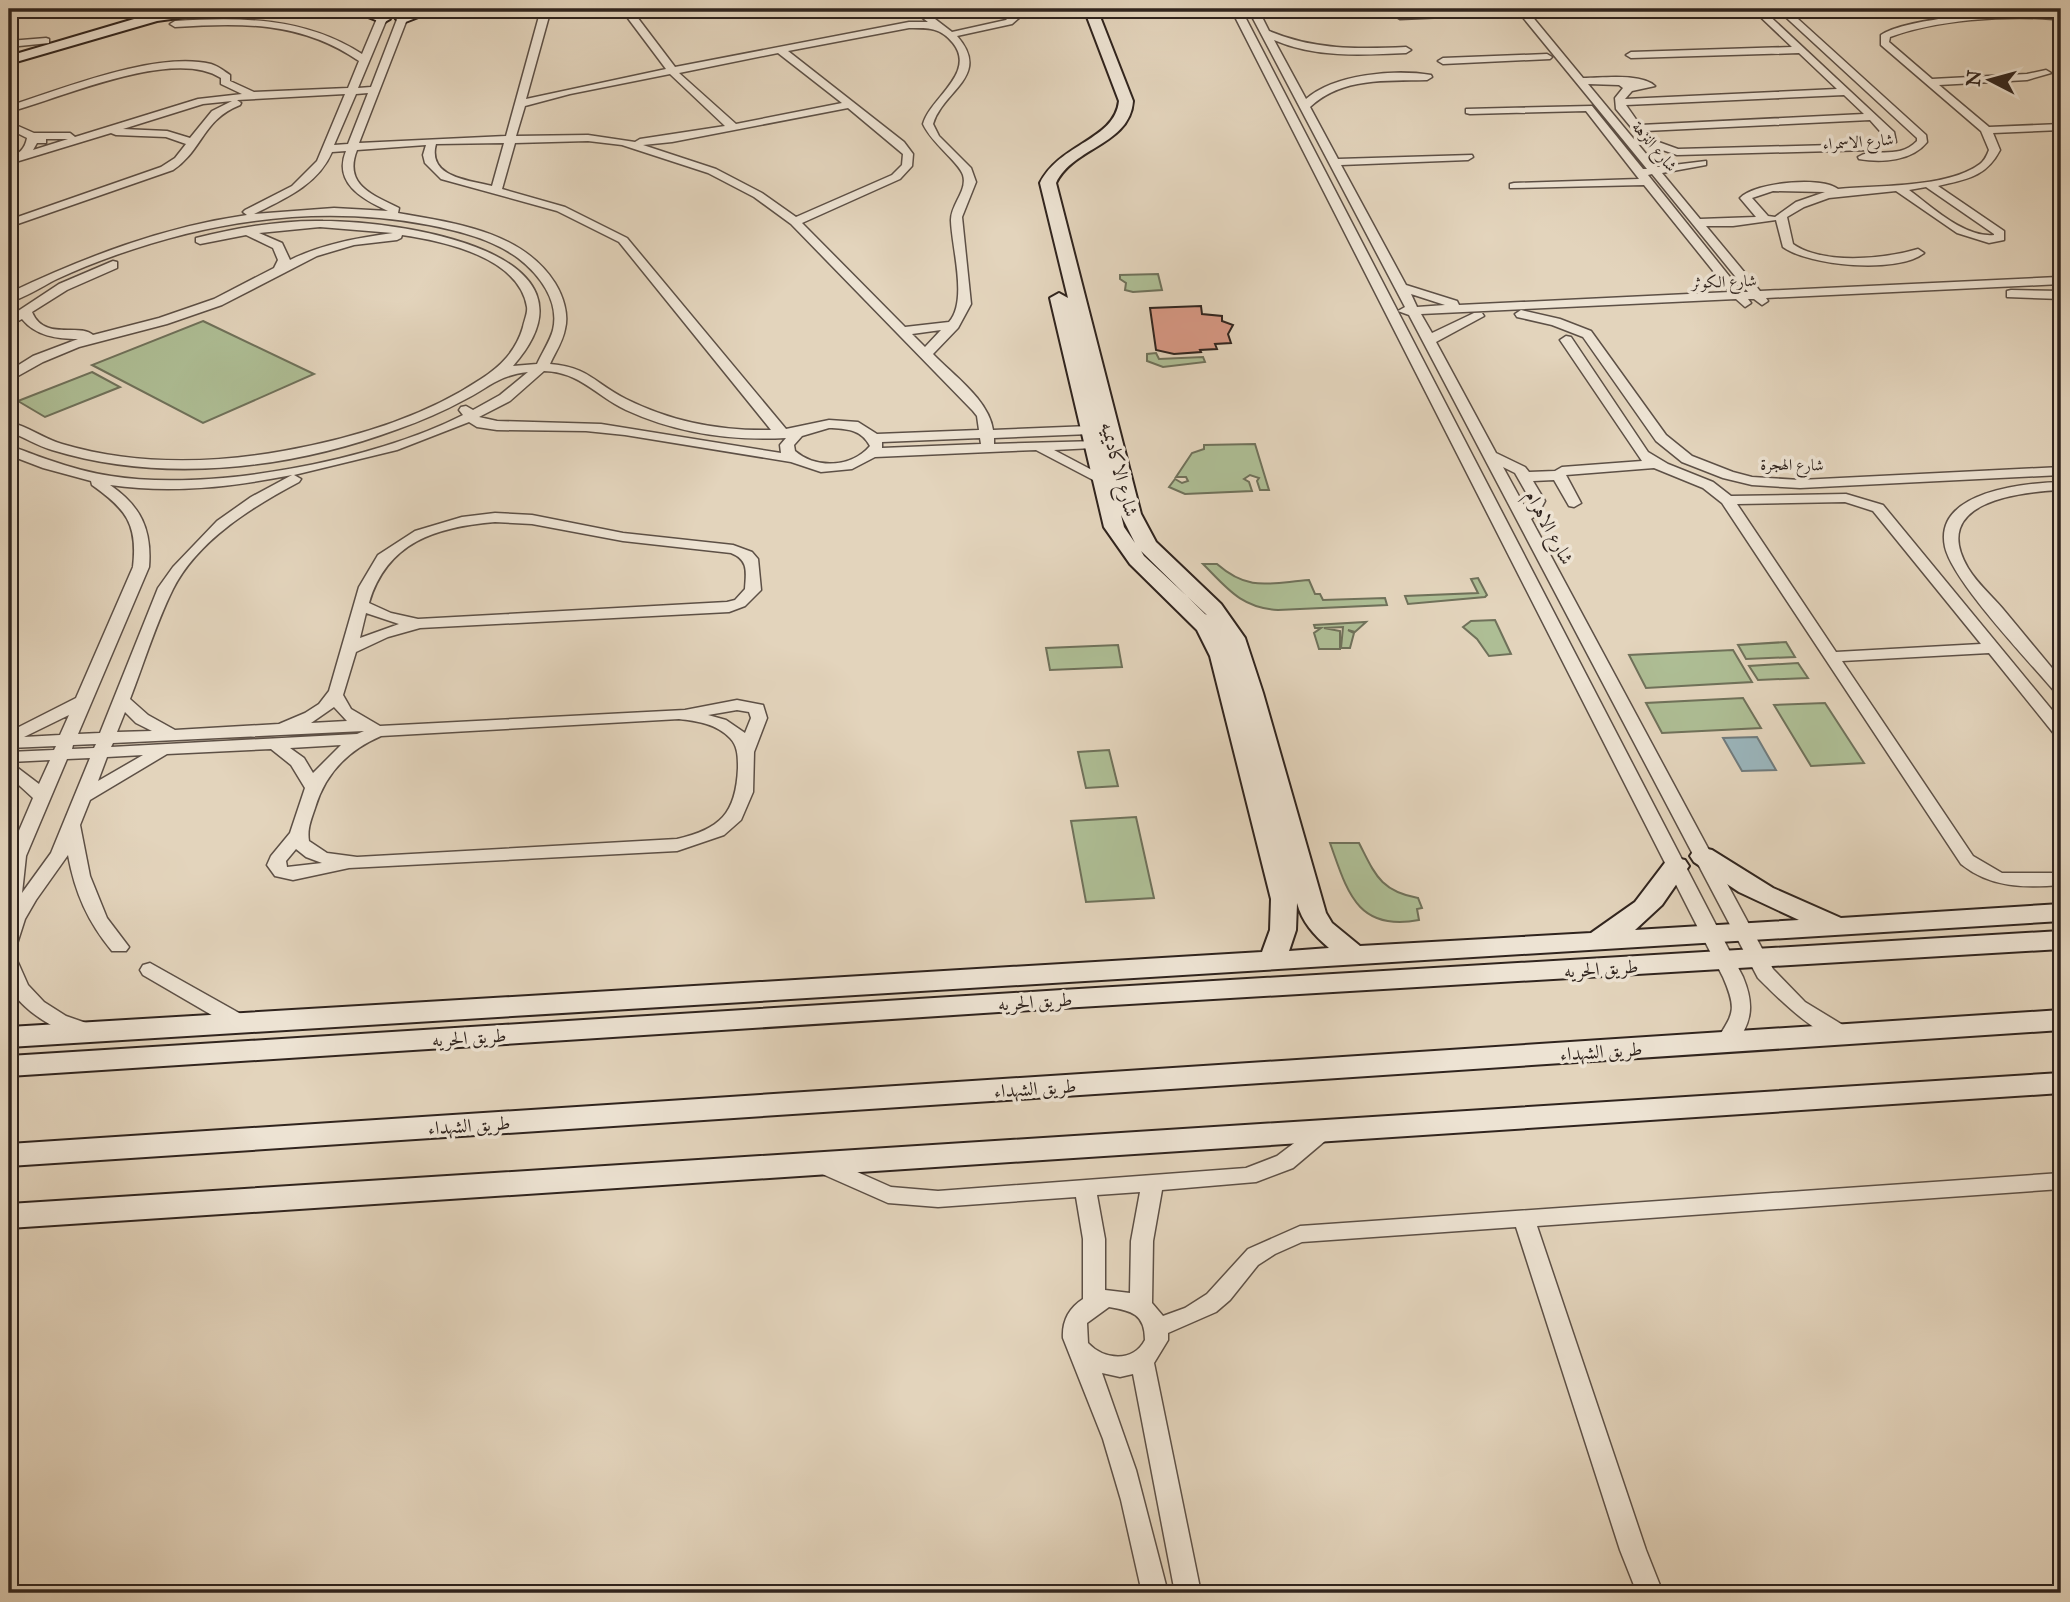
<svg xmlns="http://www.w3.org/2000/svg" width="2070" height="1602" viewBox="0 0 2070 1602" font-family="'IM FELL Great Primer',Amiri,serif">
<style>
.green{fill:#aebe95;stroke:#6f715a;stroke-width:2}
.water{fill:#9ab5bc;stroke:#707b7d;stroke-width:2}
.building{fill:#d79884;stroke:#30241e;stroke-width:2}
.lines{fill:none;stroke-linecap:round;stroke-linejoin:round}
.street-casing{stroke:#5d5046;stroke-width:3}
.secondary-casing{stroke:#30241e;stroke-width:4}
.street{fill:#ede3d3;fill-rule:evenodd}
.secondary{fill:#ede3d3;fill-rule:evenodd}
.labels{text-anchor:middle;stroke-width:7;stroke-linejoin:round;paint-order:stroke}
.far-street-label{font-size:16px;fill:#30241e;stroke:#ede3d3}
.street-label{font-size:19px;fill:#30241e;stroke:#ede3d3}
</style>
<rect width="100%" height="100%" fill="#e3d4bc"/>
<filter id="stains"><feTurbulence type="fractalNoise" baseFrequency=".00286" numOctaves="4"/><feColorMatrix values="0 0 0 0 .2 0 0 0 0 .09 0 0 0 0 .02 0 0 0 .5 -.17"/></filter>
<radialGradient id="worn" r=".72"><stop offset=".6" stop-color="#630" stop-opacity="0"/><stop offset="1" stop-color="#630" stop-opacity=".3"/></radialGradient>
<!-- green -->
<g class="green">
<polygon points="1158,274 1162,290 1133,292 1125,290 1126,283 1120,279 1120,275"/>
<polygon points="203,321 314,374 203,423 92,365"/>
<polygon points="1156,353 1159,359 1203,357 1205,362 1163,367 1147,361 1147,354"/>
<polygon points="92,372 120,387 45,417 18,401"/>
<polygon points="1255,444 1269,490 1260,490 1257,481 1259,478 1250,475 1244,479 1249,482 1252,491 1185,494 1169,487 1175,479 1182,483 1188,481 1186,477 1176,477 1192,453 1204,449 1204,445"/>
<path d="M1203,564h14c32,28 52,19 92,16l6,14h5l3,6 62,-2 2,7 -109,5c-37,-2 -51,-22 -75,-46z"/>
<polygon points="1478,578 1487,595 1485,597 1408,604 1405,596 1478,593 1471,579"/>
<polygon points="1495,620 1511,654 1489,656 1477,639 1463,627 1471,621"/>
<polygon points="1366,622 1355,632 1348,630 1354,633 1350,648 1341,648 1343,627 1324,628 1340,631 1340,649 1319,649 1314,633 1321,628 1315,628 1314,625"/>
<polygon points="1786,642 1795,657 1746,659 1738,645"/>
<polygon points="1118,645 1122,667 1050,670 1046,648"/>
<polygon points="1733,650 1752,682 1646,688 1629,655"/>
<polygon points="1798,663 1808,678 1758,680 1749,666"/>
<polygon points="1743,698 1761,728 1662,733 1646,703"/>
<polygon points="1825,703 1864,763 1811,766 1774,705"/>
<polygon points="1109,750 1118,786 1086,788 1078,752"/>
<polygon points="1136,817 1154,898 1086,902 1071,821"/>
<path d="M1330,843h29c16,31 21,48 59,55l4,10 -5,1 2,11c-63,12 -72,-30 -89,-77z"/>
</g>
<!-- water -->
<polygon class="water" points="1757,737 1776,770 1742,771 1723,738"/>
<!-- building -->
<polygon class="building" points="1201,306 1202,314 1222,316 1222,321 1233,325 1228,334 1231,343 1215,344 1217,349 1200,350 1201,352 1174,354 1156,350 1150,308"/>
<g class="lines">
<defs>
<g id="street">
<path d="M381,9h10l-33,79 13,-1 30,-78h10l-52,134 147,-7 35,-127h10l-25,90 140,-30 -45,-60h10l44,58 234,-45h19l-17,-13h11l30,23 54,-12 4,-4 -4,-7h10l4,8 -8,7 -55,12c35,40 -14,54 -24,88l6,12 32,32 5,14 -14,35 9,87 -13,24 -25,26c20,21 56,46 60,76l97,-4 7,4 -7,4 -96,4v6l104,-3v6l-5,1 -39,2 55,29 -2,3h-10l-61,-32 -161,7 -23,12 -31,3 -30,-10 -166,-27 -39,-4 -89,-1 -20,-3 -8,-5 -72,28 -103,25 7,4 -2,3c-47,25 -101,58 -126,107 -17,34 -29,74 -43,110l18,16 27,15 104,-6 26,-11 14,-9 10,-13 30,-104 19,-32 37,-24 47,-14 33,-4 37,2 91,18 110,12 19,7 6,7 3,31 -16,16 -16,6 -309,16 -32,9 -32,15 -13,43 8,14 29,17 305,-16 52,-10 26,5 4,13 -13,34 -1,40 -12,28 -17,15 -47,16 -328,17 -56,12 -18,-4 -8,-11 4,-9 19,-23 15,-45 -14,-23 -20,-16 -104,5 -77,46 -10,25 10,51 17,42 22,29 -3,4h-14c-24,-29 -37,-58 -44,-96l-32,45 -11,19 -9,28 -7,2v-95l24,-56 -24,-22v-24l45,-2 2,-4 -47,2v-16l67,-34 57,-131c5,-43 -7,-58 -41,-82l-1,-4 -48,-13 -34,-13v-9c13,3 26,10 40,14 20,7 41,13 62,16 99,16 262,-15 352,-61l-4,-5 2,-3 5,-1 7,4 27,-15 28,-23c-31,4 -37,14 -62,27 -22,12 -45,22 -68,30 -107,40 -235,55 -346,21 -14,-4 -29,-13 -43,-19v-9c19,4 35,17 53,22 71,21 149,20 221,7 67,-12 140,-33 198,-72 20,-13 35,-28 42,-52 1,-6 5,-14 4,-20 -8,-50 -84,-66 -125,-72l-1,3 -4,2 -43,5 -37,11 -95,49 -55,19 -88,23 -36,15 -34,19v-10l24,-15 45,-17c-21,0 -42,-3 -56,-20l-13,7v-9l50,-33 54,-23 4,1v6l-50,22 -35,22c13,30 46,10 61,23l66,-17 55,-19 60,-31 4,-8 -5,-12 -27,-13 -46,9 -4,-2v-4c40,-10 85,-18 127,-17 72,0 292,29 190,145l24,-2c5,-11 13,-23 16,-34 7,-29 -14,-56 -35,-72 -26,-19 -59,-27 -89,-33 -106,-20 -212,-6 -313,30 -20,7 -40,15 -59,24 -16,8 -32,19 -48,23v-9c76,-36 154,-66 238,-78l-4,-3 2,-2 47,-24 25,-25 28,-67 -108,6 4,3 -1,2c-38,15 -37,45 -67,65l-164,57v-7l152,-53 14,-9 11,-14 -20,-7 -50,-2 -5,-2 -102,31v-6c10,-4 16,-9 18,-20l-18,-9v-7l25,11h36l5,4 123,-38 44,-5 -21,-10v-6c-47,-31 -160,20 -212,34v-6c54,-17 146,-55 202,-42 7,2 13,7 19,11v6l24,11 94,-4 11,-27c-59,-40 -116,-38 -184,-34l-5,-3 5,-3c66,-4 130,-4 187,33zM909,28c19,0 31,-1 44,15 24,30 -23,55 -30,81 9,20 35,37 40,51 5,16 -13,30 -12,46 1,28 17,80 -2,101l-44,5 -103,-104 98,-44 12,-13 1,-12 -9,-12 -116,-91zM778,53l64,50 -106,21 -57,-51zM670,74l55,52 -85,13 -5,3 -47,-7 -72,1 9,-30 45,-12zM368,93l-20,51 -14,1 22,-51zM232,101l-20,10 -22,27 -23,-7 -44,-2 80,-25zM848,108l55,46 -1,11 -10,10 -96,42 -34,-24 -46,-24 -73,-24 29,-3zM46,139h22l-35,11 4,-7h9zM588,141l34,4 86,28 46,24 37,27 182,187 4,5 2,14 -102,4 -19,-12 -29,-2 -43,9 -159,-191 -62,-31 -63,-18 13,-46zM504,143l-12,43c-24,-6 -65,-9 -56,-42zM426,145l-3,10 2,8 16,16 116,32 62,31 152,188c-51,1 -99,-8 -145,-31 -32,-16 -37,-32 -76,-35 5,-11 13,-23 15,-35 4,-15 -2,-33 -10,-46 -33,-52 -101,-60 -157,-70l1,-5c-26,-13 -56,-23 -42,-58zM346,151c-13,32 16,48 42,60l-54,-3 -80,6c30,-15 64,-29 78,-62zM320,227l73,6c-36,5 -71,11 -103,27l-8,-17 -23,-10zM941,330l-16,17 -13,-13zM544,371c36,1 51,24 82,39 50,23 105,31 160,28l-6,7 1,8 -180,-29 -104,-3 -18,-4 31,-16zM829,428c18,1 32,1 41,18 -19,22 -54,23 -75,5l-1,-6 8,-9zM980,438l1,6 -99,4v-6zM292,475l-41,22 -34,24 -44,46 -15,21 -58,145 -22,1 71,-167c3,-37 -8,-61 -39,-82 62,9 121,2 182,-10zM495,522l37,2 91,17 108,12c18,7 15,19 14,36l-10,11 -8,2 -309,17 -27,-6 -22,-10c18,-61 67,-76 126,-81zM366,613l33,11 -39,14zM334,707l13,14 -36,2zM737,710l12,2 2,6 -6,15 -19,-13 -18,-5zM125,712l11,11 16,8 -35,1zM69,715l-9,20 -36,2zM679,719c18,2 38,5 51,19 8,8 8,19 8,30 -2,46 -18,61 -61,71l-320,18 -30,-4 -18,-12c-2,-12 2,-21 6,-33 10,-34 33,-58 66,-72zM364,731l-7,3 -246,13 2,-4zM96,744l-2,4 -22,1 1,-4zM341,745l-28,28 -9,-15 -14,-10zM143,755l-45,26 9,-24zM90,758l-39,95 -29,40 4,-37 41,-97zM50,760l-11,24 -29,-22zM296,849l10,8 16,6 -35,4 -1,-6z"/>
<path d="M1231,9h10l502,968c12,29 9,47 -11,71h-14l-3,-5c18,-30 23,-31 8,-66z"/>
<path d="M1248,9h10l11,22c45,19 89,18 137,16l5,3 -5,3c-44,2 -90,5 -132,-13l32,59c28,-25 89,-30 125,-24l1,2 -5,3c-41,1 -85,-3 -117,27l28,52 134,-4 1,2 -5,3 -127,5 65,120 51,16 2,4 271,-13 -86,-107 -134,3v-4l4,-1 125,-4 -53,-68 -116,3 -4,-1v-4l126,-3 51,63h4l-131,-160h10l57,69c20,0 58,-5 72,8l-23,5 -7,8 212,-10 -38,-36 -168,5 -5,-3 5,-3 161,-5 -40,-38h10l132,123 2,10 -25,8 -194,5 -32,-11 -29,-35 -1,-11 8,-10 -4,-3 -31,-1 69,83 49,-6v4l-44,8 38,46 56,-2 -16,-19c15,-16 83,-22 98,-9 40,-4 110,-1 142,-25 5,-4 7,-9 9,-14l-8,-19 -100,-86v-10c26,-18 143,-27 175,-21l2,2 -5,3c-48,-4 -117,1 -163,18l-1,5 43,37 95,-5 19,-4 5,3 -24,7 -88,5 50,42 72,-3v6l-68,3 7,17c-14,27 -33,29 -62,36l66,45v9l-15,3 -32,-10 -61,-42 -67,7 -25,9 -17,10 6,27c30,21 91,15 125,5l6,4c-26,21 -115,13 -141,-6l-7,-27 -43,6h-27l54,65 298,-14 3,1v6l-295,14 2,3 -6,4 -8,-6h-6l3,4 -6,4 -9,-8 -315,15 11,19 42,-20h8l2,3 -48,26 60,111 29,14 4,5 26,-1 7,-4 80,-6 -82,-121 6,-4 5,1 77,115 20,12 45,18 18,14 115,-2 37,11 178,216v15l-6,-1 -66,-82 -147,8 131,195 29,17h59v12c-37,3 -70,3 -100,-21l-239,-361 -19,-15 -49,-20 -88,7 15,28 -7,4 -5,-1 -15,-26 -21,1 12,20 -7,13 -7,5 242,450 32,33 46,28 3,5 -3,5c-25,7 -76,-45 -93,-62l-349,-663 -11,-4 7,-4zM1844,95l20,19 -224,11 -14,-20zM1870,120l16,18 -16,6 -192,5 -25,-9 -8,-9zM1652,174l96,118h-6l-94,-117zM1926,187l68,47v1c-30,3 -63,-29 -85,-45zM1773,191l52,1 -29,10 -21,15 -7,-1 -16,-18zM1411,294l34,11 -28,2zM1503,467l12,6 16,28 -5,8zM1845,502l28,9 108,133 -145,8 -99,-148z"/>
<polygon points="1511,9 1514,10 1514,14 1400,19 1395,16 1400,13"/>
<polygon points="1657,9 1729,9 1724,12 1594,17 1589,14 1594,11"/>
<path d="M1777,9h10l139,126 1,7c-15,19 -45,21 -68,17l-1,-2c16,-11 40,4 59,-16v-3z"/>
<polygon points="46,38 49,39 49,43 9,47 9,41"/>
<polygon points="1547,54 1552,57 1550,59 1443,64 1438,61 1443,58"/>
<polygon points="2011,290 2061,291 2061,299 2007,297 2007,291"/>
<polygon points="1521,310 1560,319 1591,331 1666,435 1692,456 1733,472 1752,477 1800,480 2061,467 2061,475 1800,488 1752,485 1723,478 1682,462 1656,441 1583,337 1552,325 1517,317 1515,314"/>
<path d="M2061,482v8c-43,2 -132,12 -93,78 9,15 24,28 35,41 19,23 39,47 58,70v15l-6,-2c-26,-31 -102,-110 -110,-145 -12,-56 80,-64 116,-65z"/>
<path d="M9,957l7,1 12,27 16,17 22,14 26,9 3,5 -3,5c-23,7 -71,-25 -81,-46 -5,-9 -2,-23 -2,-32z"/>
<polygon points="150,963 248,1018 251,1023 248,1028 234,1028 143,975 140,970 143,965"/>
<path d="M1325,1122l7,3 3,5 -3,5 -39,33 -37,14 -94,8 -9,51 -1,62 11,13 22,-8 22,-14 41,-45 52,-23 761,-53v16l-524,37 109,324 17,43h-26l-17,-43 -104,-323 -214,15 -27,12 -17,11 -28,35 -14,12 -48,21v7l-14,23 47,230h-26l-42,-219 -13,3 -18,-4 34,97 32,123h-26l-21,-93 -18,-61 -40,-101c-1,-17 6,-30 20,-39v-60l-7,-42 -138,10 -50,-4 -77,-34 -3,-6 3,-6 8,-2 72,32 47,4 308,-23 31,-12 41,-31zM1140,1192l-9,49 -1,52 -25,-3v-51l-8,-44zM1109,1307c23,4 36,7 36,33 -12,23 -41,20 -57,3l-1,-20z"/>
</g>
<g id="secondary">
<polygon points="187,9 221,9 214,13 157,21 9,64 9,56 151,14"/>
<polygon points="348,9 367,9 390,19 383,23"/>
<polygon points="420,9 439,9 403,23 396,19"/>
<path d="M1084,9h13l36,92c-3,44 -60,46 -77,82l85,331 15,28 65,62 24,34 18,55 63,220 6,10 28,23 231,-13 44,-31 32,-42 9,-2 9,2 4,6 -27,39 -27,25 164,-10 -60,-28 -45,-30 -4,-6 4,-6 9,-2 9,2 61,38 68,30 220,-14v17l-2052,126v-20l1253,-75 8,-22 1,-31 -61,-243 -13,-26 -67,-66 -26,-37 -54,-229 9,-5 9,5 37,152 -65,-267c20,-40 75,-43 79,-82zM1121,515l14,28 -11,-16zM1141,551l64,63 2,1 -63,-59zM1297,903c5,19 17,32 32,45l-40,3 7,-21z"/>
<polygon points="2061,931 2061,949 1062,1008 9,1076 9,1056 1062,990"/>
<polygon points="2061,1010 2061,1030 9,1166 9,1144"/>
<polygon points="2061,1073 2061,1093 9,1228 9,1204"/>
</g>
</defs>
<!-- street casing -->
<use href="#street" class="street-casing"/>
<!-- secondary casing -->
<use href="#secondary" class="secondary-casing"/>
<!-- street -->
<use href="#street" class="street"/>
<!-- secondary -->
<use href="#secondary" class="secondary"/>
</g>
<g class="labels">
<!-- far-street labels -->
<g class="far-street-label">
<text transform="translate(1858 141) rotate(-4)" y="6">شارع الاسمراء</text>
<text transform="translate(1655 146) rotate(50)" y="6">شارع النزهة</text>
<text transform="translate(1724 281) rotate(-2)" y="6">شارع الكوثر</text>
<text transform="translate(1792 464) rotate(1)" y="6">شارع الهجرة</text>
</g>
<!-- street labels -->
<g class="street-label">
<text transform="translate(1120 469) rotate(75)" y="7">شارع الاكاديميه</text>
<text transform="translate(1550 527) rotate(62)" y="7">شارع الاهرام</text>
<text transform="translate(1601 968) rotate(-4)" y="7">طريق الحريه</text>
<text transform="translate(1035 1001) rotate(-4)" y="7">طريق الحريه</text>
<text transform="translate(469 1037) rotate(-4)" y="7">طريق الحريه</text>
<text transform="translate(1601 1051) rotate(-4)" y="7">طريق الشهداء</text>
<text transform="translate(1035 1088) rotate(-4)" y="7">طريق الشهداء</text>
<text transform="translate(469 1125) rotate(-4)" y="7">طريق الشهداء</text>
</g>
</g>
<!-- margin -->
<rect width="2070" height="1602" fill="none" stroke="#e3d4bc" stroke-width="35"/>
<rect x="10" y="10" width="2049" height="1581" fill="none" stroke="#30241e" stroke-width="3.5"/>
<rect x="18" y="18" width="2035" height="1567" fill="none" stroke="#30241e" stroke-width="2"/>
<!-- north arrow -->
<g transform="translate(1990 80) rotate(276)" stroke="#ede3d3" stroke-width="5" paint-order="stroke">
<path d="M0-5L12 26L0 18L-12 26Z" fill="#30241e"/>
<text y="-10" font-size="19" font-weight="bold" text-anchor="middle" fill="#30241e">N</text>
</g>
<rect width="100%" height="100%" filter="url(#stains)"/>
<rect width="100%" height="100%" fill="url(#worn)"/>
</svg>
